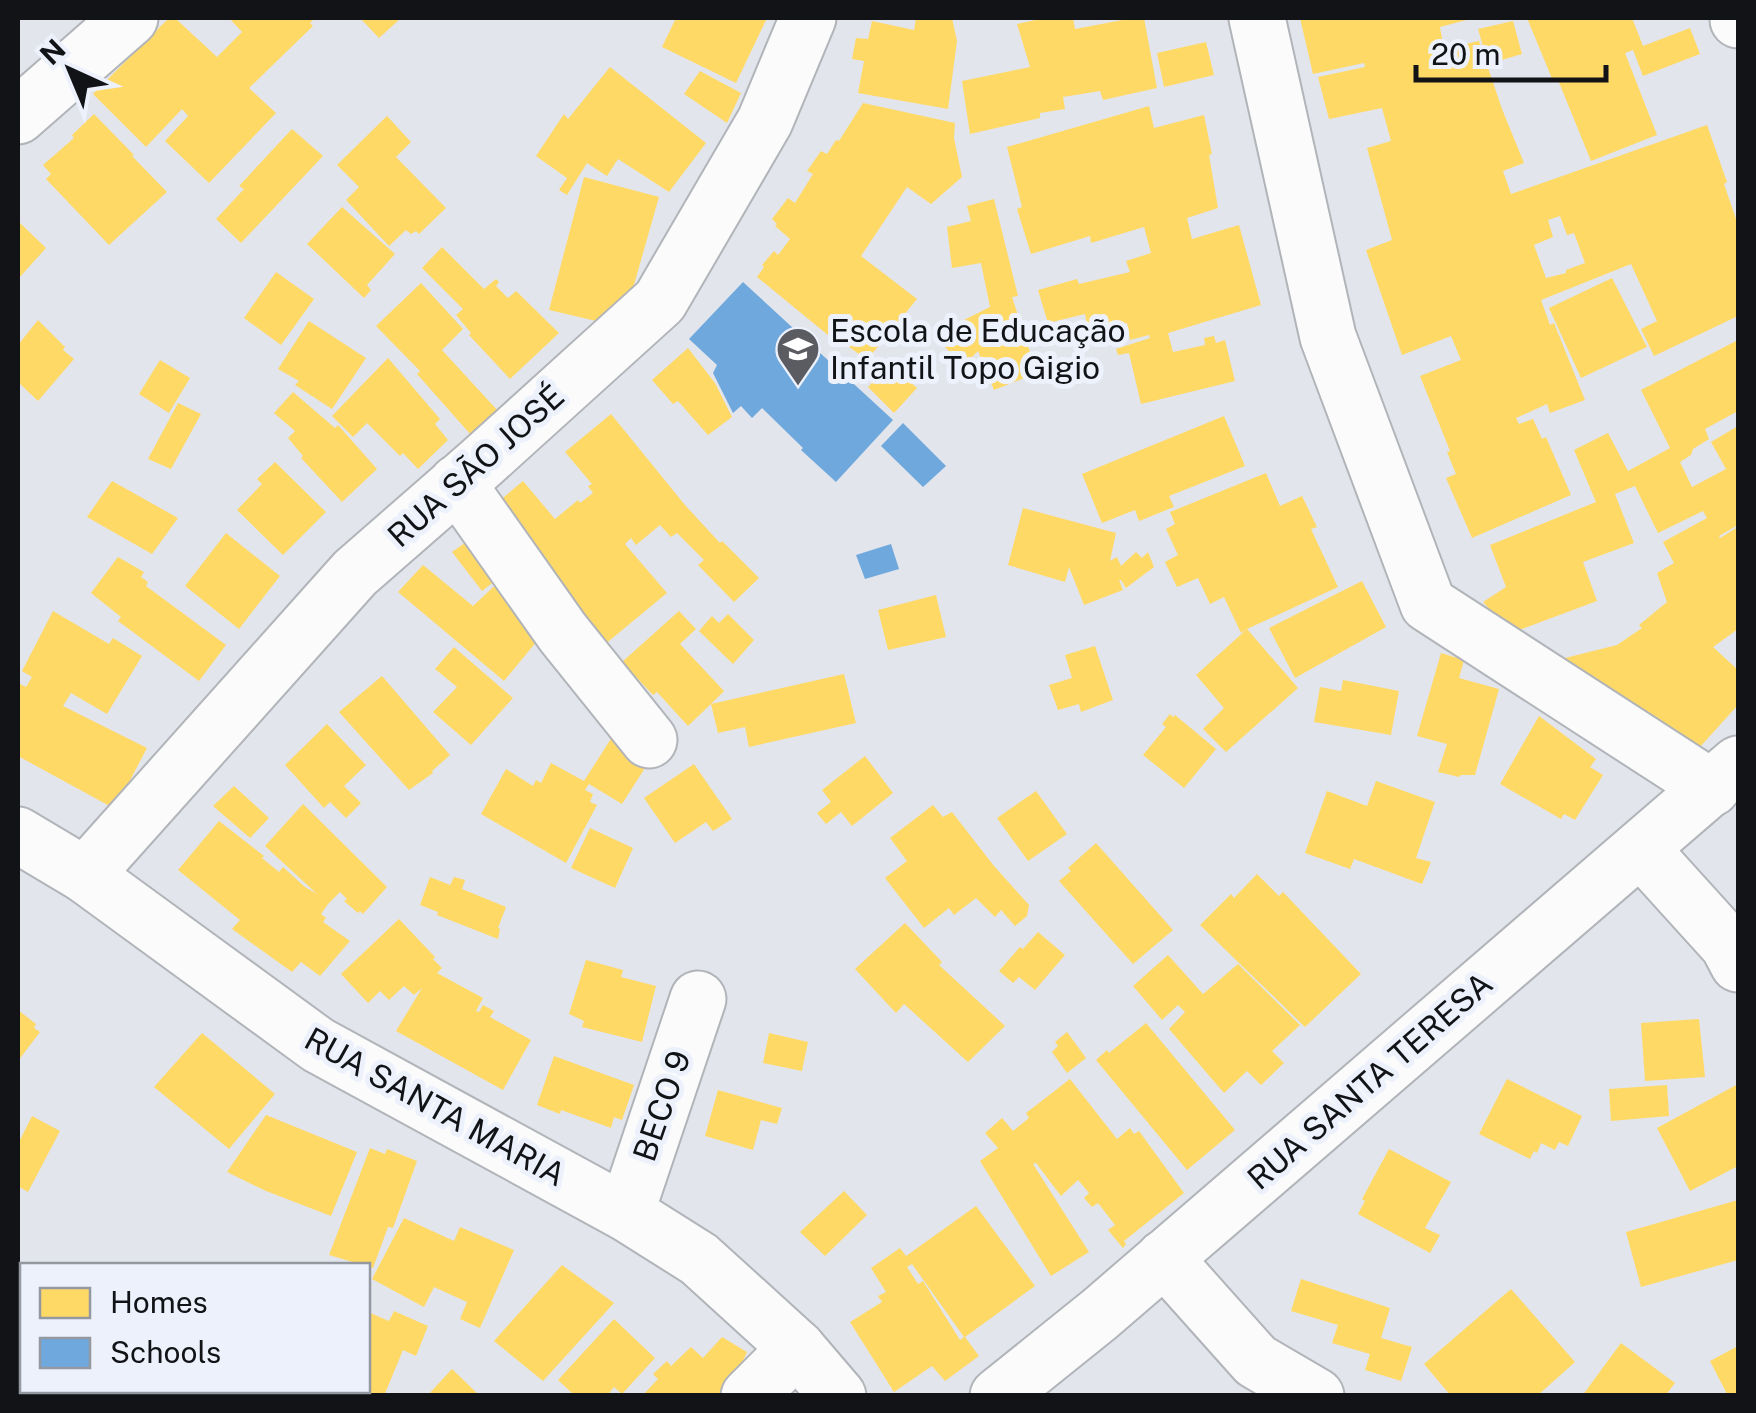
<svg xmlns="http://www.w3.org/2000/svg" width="1756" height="1413" viewBox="0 0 1756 1413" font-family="'Public Sans',sans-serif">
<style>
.homes{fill:#ffd966;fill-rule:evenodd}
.schools{fill:#6fa8dc}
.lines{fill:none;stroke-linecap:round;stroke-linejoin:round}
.minor-casing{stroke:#b1b4b8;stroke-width:59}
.minor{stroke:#fbfbfc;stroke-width:55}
.labels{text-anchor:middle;stroke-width:10;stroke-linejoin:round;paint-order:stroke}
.poi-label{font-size:32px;fill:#111317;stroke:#ecf1fc;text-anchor:start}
.street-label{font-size:32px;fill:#111317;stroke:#ecf1fc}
</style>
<rect width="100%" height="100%" fill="#e2e5ec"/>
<!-- homes -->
<g class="homes">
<polygon points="169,18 175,18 217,57 242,32 229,18 315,18 310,23 313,26 249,88 276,113 209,183 165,141 188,116 182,109 146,147 93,94"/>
<polygon points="360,18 401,18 379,38"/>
<polygon points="676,18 767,18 736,83 662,47"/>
<polygon points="916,18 952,18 957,41 948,109 858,93 864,61 852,59 856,38 868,39 872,21 914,30"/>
<polygon points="1045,18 1073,18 1075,29 1133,18 1144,18 1157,88 1103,100 1100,91 1063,97 1065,109 1040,113 1040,118 970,134 962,81 1030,67 1017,24"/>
<path d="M1300,18h174l-34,9 4,22 35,-8 23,68 22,54 -21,8 8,23 196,-69 20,57 -3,2 12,35 2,-1v98l-84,40 -13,-27 16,-8 -26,-57 -90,36 9,25 4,-2 31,77 -35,13 -3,-9 -31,14 3,6 14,-5 9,20 4,-2 25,58 -99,43 -26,-60 10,-4 -9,-22 3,-1 -30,-75 41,-16 -10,-24 -49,19 -36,-105 26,-10 -25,-92 24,-7 -9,-33 -53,11 -11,-42 47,-10 -1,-4 -51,11zM1560,216l7,19 7,-2 11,30 -19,7v3l-20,5 -12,-33 19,-8 -5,-17z"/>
<polygon points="1527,18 1632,18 1643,46 1690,28 1700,54 1643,76 1633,50 1625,53 1657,135 1591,161 1558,80 1553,81"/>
<polygon points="1513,21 1522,54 1488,64 1478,29"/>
<polygon points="1206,42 1214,75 1164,87 1157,53"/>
<polygon points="610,67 706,143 669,192 618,159 607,176 587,163 567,195 559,190 567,178 536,156 564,114 568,119"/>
<polygon points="700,71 741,93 727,123 684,94"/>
<polygon points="863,103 955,123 954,138 962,177 931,204 907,187 861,256 917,299 867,360 837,338 834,340 757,277 764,267 762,265 774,251 778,255 790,239 775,226 777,224 772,219 788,198 795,203 813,174 807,171 821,151 827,154 836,140 839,141"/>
<polygon points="1149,106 1154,128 1204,115 1212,154 1209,155 1218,208 1187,218 1192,239 1239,225 1261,305 1168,333 1173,352 1205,345 1204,338 1214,336 1216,343 1225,340 1235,381 1141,404 1129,353 1118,355 1116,349 1150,338 1149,335 1130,340 1127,323 1088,332 1085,314 1048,323 1038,290 1077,279 1079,284 1130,272 1126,261 1151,253 1144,227 1091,243 1090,236 1031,254 1017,209 1022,207 1007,147"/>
<polygon points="94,114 134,155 132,156 167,192 109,245 46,179 51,174 43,165 74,138 72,135"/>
<polygon points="387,116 411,142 396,157 446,208 419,234 416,231 411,234 406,230 389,246 346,200 359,187 337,165"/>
<polygon points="292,129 323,156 241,243 216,219 244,189 239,186"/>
<polygon points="584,177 659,197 622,327 549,310"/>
<polygon points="994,199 1018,296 1012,297 1037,373 994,390 978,351 964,365 932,335 944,320 952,326 990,307 981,263 952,268 947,227 971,221 967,206"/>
<polygon points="342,207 395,254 367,285 371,290 364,298 307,244"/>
<polygon points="18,221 46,248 18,279"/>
<polygon points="442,247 484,289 496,279 499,282 496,286 508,298 516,291 559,333 510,379 469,335 471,333 456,315 463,309 422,268"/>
<polygon points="276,272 314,299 281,345 244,318"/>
<polygon points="1612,278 1647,347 1581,378 1549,308"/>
<polygon points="421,283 463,329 442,350 498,411 471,435 417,374 420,371 376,326"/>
<polygon points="38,320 65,347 63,350 74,359 38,401 18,382 18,345"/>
<polygon points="309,321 366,358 332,409 295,385 299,381 278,369"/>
<polygon points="1738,340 1738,411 1705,429 1709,439 1693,449 1691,455 1680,462 1692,487 1726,469 1711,442 1738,426 1738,525 1719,536 1720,538 1738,527 1738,629 1713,647 1738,670 1738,705 1699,748 1549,662 1617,645 1642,628 1639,625 1667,602 1657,573 1674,563 1663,542 1707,518 1703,511 1658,533 1635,486 1615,494 1634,543 1583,562 1597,601 1511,633 1483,602 1506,587 1490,545 1596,502 1574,450 1608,433 1628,471 1670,448 1641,390"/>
<polygon points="688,348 715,383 732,417 708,435 678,401 673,404 652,380"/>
<polygon points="388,358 440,419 435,424 448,440 418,469 403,453 400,456 367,423 353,437 332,416"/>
<polygon points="160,360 190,378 169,413 139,394"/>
<polygon points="890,364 917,388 894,413 868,387"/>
<polygon points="293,392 335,428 338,425 377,469 342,502 301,458 303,456 288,438 295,431 274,413"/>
<polygon points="178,403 201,414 171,469 148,459"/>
<polygon points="611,414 685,505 720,543 722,541 759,578 734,602 698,565 704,560 677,533 671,537 660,525 636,545 631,538 625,544 667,593 592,655 486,512 523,481 555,519 578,500 580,503 593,493 588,486 592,484 565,452"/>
<polygon points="1224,416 1245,466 1169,496 1174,507 1139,521 1135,510 1102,523 1082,474"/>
<polygon points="275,462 326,512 283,555 237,510 262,484 257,479"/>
<polygon points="1266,473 1280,506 1302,496 1317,527 1311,529 1338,587 1247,629 1298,688 1226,752 1203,729 1224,708 1196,675 1247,629 1241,633 1224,597 1210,604 1198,578 1177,587 1165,562 1178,555 1166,529 1175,524 1170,512"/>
<polygon points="112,481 178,518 152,554 87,517"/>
<polygon points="1023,508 1116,533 1110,561 1117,557 1121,566 1136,552 1142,558 1148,552 1154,567 1126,588 1121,580 1119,580 1123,590 1084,605 1069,567 1065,582 1008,565"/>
<polygon points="226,533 280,576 239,629 185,586"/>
<polygon points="476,535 508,571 482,591 452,552"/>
<polygon points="118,557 144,572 141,577 148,582 146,586 226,645 199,681 118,621 121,617 91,593"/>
<polygon points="423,565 473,606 504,577 546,630 504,681 398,592"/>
<polygon points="1362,581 1386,627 1295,678 1269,628"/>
<polygon points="936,595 946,637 888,650 878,610"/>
<polygon points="53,611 109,644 113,638 142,656 107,714 71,693 63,706 147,748 115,809 18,756 18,683 26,687 32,677 22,671"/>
<polygon points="679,611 696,629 680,644 724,691 711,704 844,674 856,723 749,747 745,727 718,733 711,704 688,726 657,692 653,695 622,662"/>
<polygon points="728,614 754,640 733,664 699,631 712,616 719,623"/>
<polygon points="1095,646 1113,700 1081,712 1079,704 1058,710 1049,685 1072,678 1065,655"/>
<polygon points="454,647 513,698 471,745 433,712 457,687 435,669"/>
<polygon points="1441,653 1464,660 1459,678 1499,689 1475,775 1461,775 1459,777 1438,772 1447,744 1417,736"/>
<polygon points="382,676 450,755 432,771 433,773 409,790 339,712"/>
<polygon points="1343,680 1399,691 1391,735 1314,722 1320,687 1341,691"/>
<polygon points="1170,714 1173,717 1175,715 1216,749 1184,788 1143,755 1166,727 1162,724"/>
<polygon points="1539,716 1596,759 1590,767 1603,775 1575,820 1564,814 1561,819 1500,784"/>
<polygon points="327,724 366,765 344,786 361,803 346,818 330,802 324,808 285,765"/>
<polygon points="614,734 652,757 622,804 589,784 585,790 593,794 590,802 597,805 566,863 481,814 506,769 533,786 536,780 541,783 551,763 584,781"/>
<polygon points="865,756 893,793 852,826 841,812 826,824 817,813 831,802 822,790"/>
<polygon points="694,764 732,819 713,831 706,822 675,843 644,798"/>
<polygon points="1376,781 1435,802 1416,858 1431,862 1422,884 1354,859 1350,869 1305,853 1327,791 1367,806"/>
<polygon points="234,786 269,818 250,838 213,806"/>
<polygon points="1036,791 1067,834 1028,861 997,818"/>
<polygon points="303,804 387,887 363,914 360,911 358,913 344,901 347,899 340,892 328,904 321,914 326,918 323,922 350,941 320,976 301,962 292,972 232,929 240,920 178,870 219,821 264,856 262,858 279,872 283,867 305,887 317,894 265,846"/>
<polygon points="933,805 943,817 952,812 994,866 1029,905 1027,916 1015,926 1001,910 995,917 976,898 954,915 949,908 924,928 885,878 907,861 890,838"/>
<polygon points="590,828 633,848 615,888 571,868"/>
<polygon points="1096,843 1173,930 1133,964 1059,881 1071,871 1068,868"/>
<polygon points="1257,874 1279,896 1283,892 1361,974 1305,1027 1200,925 1231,894 1234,898"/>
<polygon points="430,877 450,885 454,877 465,880 462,889 506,907 498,928 500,929 498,939 437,915 438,912 420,905"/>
<polygon points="399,919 435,957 433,959 442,968 437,973 483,998 476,1011 479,1012 483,1005 494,1011 490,1017 531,1040 503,1090 396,1031 422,988 414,995 404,986 389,1000 380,991 368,1003 341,974"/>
<polygon points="905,923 942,962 939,965 1005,1026 968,1062 904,1004 896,1013 855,969"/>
<polygon points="1038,932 1065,955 1035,990 1019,977 1013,983 999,971 1020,947 1023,949"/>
<polygon points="1168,955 1203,994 1238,964 1300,1025 1272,1051 1284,1063 1261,1085 1247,1071 1224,1093 1169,1029 1185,1012 1178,1005 1162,1020 1133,986"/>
<polygon points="586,960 623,970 621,977 656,986 642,1042 582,1027 584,1021 569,1014"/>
<polygon points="18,1010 36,1024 34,1028 40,1032 18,1061"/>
<polygon points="1699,1019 1705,1077 1645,1081 1641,1023"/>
<polygon points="1146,1023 1235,1130 1187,1170 1096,1060 1107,1050 1109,1053"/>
<polygon points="1067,1032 1086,1058 1067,1073 1052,1052 1058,1046 1055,1042"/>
<polygon points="202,1033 275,1094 229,1149 154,1087"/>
<polygon points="769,1033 808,1042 802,1071 763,1063"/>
<polygon points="554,1056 634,1085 622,1120 614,1117 611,1128 561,1110 560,1114 537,1105"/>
<polygon points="1070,1079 1117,1139 1130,1128 1134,1134 1139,1131 1184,1193 1124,1241 1126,1244 1123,1248 1108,1230 1115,1225 1098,1203 1092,1207 1084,1198 1089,1193 1078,1180 1061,1196 1036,1163 1033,1164 1089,1252 1051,1276 980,1161 998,1148 985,1133 1002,1118 1013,1131 1029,1118 1026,1113"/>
<polygon points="1507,1079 1582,1116 1568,1146 1559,1142 1555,1150 1541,1143 1537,1153 1534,1151 1530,1159 1479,1134"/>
<polygon points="1738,1084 1738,1166 1690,1191 1657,1128"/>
<polygon points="1667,1085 1669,1116 1611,1121 1609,1089"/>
<polygon points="718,1090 782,1108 777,1124 761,1120 753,1150 705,1136"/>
<polygon points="266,1115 357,1152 331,1216 266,1191 227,1172"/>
<polygon points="32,1116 60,1131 28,1192 18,1186 18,1144"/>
<polygon points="370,1148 385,1154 387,1149 417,1161 393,1228 388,1227 373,1268 329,1255"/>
<polygon points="1389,1149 1451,1182 1425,1228 1440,1235 1430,1253 1358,1214 1365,1201 1362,1199"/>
<polygon points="844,1191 867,1215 825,1256 800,1232"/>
<polygon points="1738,1200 1738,1260 1641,1287 1626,1232"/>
<path d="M976,1206l59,80 -70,51 14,19 -34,25 -13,-15 -38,26 -44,-70 32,-20 -4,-6 8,-4 -15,-24 29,-20 6,8zM912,1264l52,73 -4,3 -37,-59 -5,3 -11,-17z"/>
<polygon points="404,1218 454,1241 460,1227 514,1250 480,1328 460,1319 467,1302 434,1287 424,1307 372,1279"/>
<polygon points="562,1265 614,1303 543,1381 494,1341"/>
<polygon points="1301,1279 1390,1308 1381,1338 1412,1347 1401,1381 1365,1370 1370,1354 1332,1343 1338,1325 1291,1311"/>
<polygon points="1511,1289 1575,1362 1537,1396 1451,1396 1424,1364"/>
<polygon points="394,1311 428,1326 416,1356 403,1350 384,1396 357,1396 359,1390 368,1390 368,1312 389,1321"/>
<polygon points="614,1319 655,1358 622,1394 614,1387 607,1396 575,1396 558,1380"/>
<polygon points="722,1337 747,1352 727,1396 642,1396 658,1379 653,1374 667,1361 671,1366 691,1347 703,1358"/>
<polygon points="1621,1343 1675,1383 1665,1396 1582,1396"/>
<polygon points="1738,1346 1738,1396 1728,1396 1710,1361"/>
<polygon points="452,1369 480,1396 427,1396"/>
<polygon points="22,1379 22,1390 97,1390 98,1396 20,1396 18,1381"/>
<polygon points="153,1390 232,1390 231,1396 153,1396"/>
<polygon points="261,1390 314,1390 312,1396 261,1396"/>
</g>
<!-- schools -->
<g class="schools">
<polygon points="743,282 893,420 836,482 801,450 803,448 762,408 752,418 741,406 733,413 713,373 717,365 689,339"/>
<polygon points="903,423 946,466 923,487 881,446"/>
<polygon points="891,544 899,569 865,579 856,555"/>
</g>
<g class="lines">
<defs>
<g id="minor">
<polyline points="1257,18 1328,337 1428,604 1712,788"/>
<polyline points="1738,18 1738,20"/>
<polyline points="18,116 130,18"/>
<polyline points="457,483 563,633 649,740"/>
<polyline points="18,835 85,875 318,1045 626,1213 699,1259 797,1348 838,1396"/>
<polyline points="1641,849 1728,945 1738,964"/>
<polyline points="85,875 355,573 481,463 660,301 765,121 808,18"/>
<polyline points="626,1213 698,999"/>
<polyline points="1164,1258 1256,1361 1316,1396"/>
<polyline points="749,1396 797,1348"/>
<polyline points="998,1396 1100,1314 1738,764"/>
</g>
</defs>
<!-- minor casing -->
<use href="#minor" class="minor-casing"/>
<!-- minor -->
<use href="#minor" class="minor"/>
</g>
<!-- icons -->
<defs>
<symbol id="school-pin" viewBox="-11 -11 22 30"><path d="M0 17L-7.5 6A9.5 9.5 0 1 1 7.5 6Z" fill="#5a5c62" stroke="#ecf1fc"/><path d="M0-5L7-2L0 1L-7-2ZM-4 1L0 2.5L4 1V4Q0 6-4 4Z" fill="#fff"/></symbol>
</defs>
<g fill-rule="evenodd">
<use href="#school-pin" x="773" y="324" width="50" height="68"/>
</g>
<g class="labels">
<!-- poi labels -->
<g class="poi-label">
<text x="830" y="342">Escola de Educação<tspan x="830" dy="37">Infantil Topo Gigio</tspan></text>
</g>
<!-- street labels -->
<g class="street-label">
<text transform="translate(476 466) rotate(-42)" y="11">RUA SÃO JOSÉ</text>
<text transform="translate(1370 1081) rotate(-41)" y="11">RUA SANTA TERESA</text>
<text transform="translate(662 1106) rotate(-71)" y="11">BECO 9</text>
<text transform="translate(435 1107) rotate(29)" y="11">RUA SANTA MARIA</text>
</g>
</g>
<!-- border -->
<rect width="1756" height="1413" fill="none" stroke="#111317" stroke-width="40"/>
<!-- legend -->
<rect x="20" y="1263" width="350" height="130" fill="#ecf1fc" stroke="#9498a0" stroke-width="2.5"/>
<rect x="40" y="1288" width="50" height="30" fill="#ffd966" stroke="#9498a0" stroke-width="2.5"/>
<text x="110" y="1313" font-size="30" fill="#111317">Homes</text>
<rect x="40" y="1338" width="50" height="30" fill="#6fa8dc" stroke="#9498a0" stroke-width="2.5"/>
<text x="110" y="1363" font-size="30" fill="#111317">Schools</text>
<!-- north arrow -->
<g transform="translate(70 70) rotate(316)" stroke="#ecf1fc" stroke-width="8" paint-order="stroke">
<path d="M0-8L18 38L0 25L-18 38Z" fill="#111317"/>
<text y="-15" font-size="28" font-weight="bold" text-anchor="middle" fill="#111317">N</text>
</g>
<!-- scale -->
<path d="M1416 65v15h190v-15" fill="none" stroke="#111317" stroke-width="5"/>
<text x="1431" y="65" font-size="30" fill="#111317" stroke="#ecf1fc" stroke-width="8" paint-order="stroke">20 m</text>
</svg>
